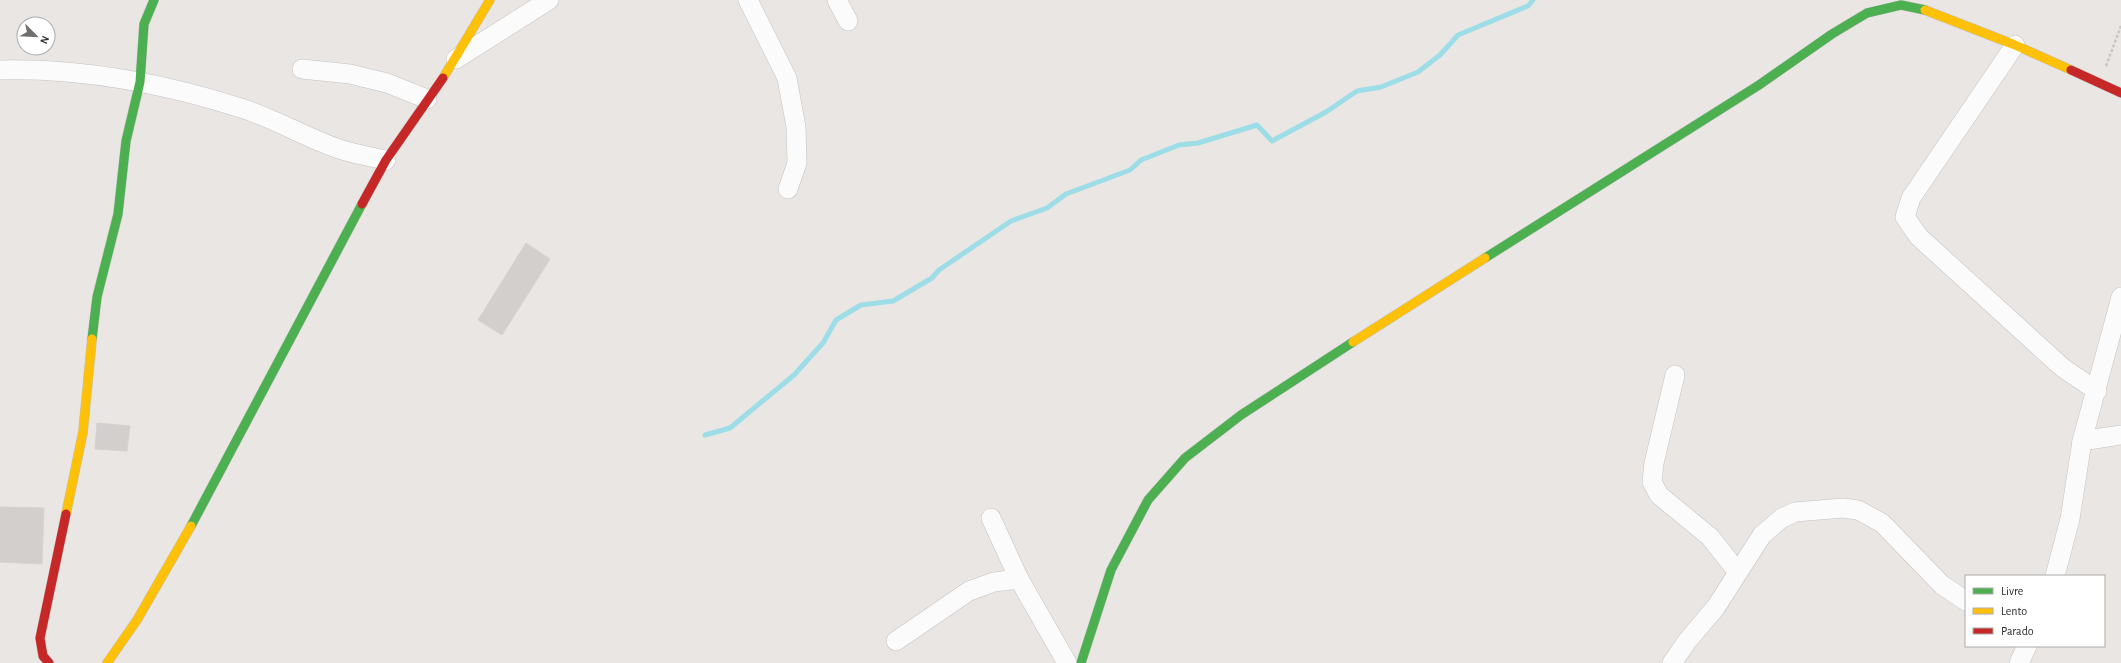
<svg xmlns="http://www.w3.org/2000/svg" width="2121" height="663" viewBox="0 0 2121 663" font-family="'Alegreya Sans',sans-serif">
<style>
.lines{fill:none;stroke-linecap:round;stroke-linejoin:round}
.stream{stroke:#9cdde7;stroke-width:5}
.building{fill:#d2cfcc;stroke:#d5d2cf}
.street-casing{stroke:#c3c2c2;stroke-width:20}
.fast-casing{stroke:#c3c2c2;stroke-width:10}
.slow-casing{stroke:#c3c2c2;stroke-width:10}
.jam-casing{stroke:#c3c2c2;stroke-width:10}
.path{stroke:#c7c7c6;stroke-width:2.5;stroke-dasharray:3 2;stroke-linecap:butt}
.street{stroke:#fcfbfb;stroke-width:19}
.fast{stroke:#4caf50;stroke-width:9}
.slow{stroke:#ffc107;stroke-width:9}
.jam{stroke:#c62828;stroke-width:9}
</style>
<rect width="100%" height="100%" fill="#eae6e3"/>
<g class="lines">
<!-- stream -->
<polyline class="stream" points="705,435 730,428 794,375 823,343 836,320 861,305 893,301 932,278 939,270 1011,221 1047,208 1066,194 1130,170 1141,160 1179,145 1198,143 1257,125 1272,141 1326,112 1357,91 1381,87 1418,72 1440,55 1458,35 1528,6 1533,0"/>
</g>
<!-- building -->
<g class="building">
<polygon points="526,243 550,259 502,335 478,320"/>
<polygon points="97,423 130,426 127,451 95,449"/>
<polygon points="0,507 44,508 42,564 0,562"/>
</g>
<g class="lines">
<defs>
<g id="street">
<polyline points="748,0 787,78 796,127 797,163 788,189"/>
<polyline points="837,0 848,21"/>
<polyline points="2015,45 1911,198 1905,217 1919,237 2063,368 2097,391"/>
<polyline points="456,59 549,0"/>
<polyline points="302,69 350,74 387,83 427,99"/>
<path d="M0,70c83,-2 166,14 244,39 33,11 63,29 95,40 15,5 32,8 47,11"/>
<polyline points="1675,375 1654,463 1652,482 1659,495 1710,537 1737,571"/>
<polyline points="2082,441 2121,435"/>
<polyline points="991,518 1019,579 1067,663"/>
<polyline points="2055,576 2070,519 2082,441 2121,297"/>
<polyline points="896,641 969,591 994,582 1019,579"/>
<polyline points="1672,663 1688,640 1716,607 1762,535 1782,518 1795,512 1843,508 1858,510 1882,523 1942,585 1966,601"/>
<polyline points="2019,663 2027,646"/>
</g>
<g id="fast">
<polyline points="1485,258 1759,85 1832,34 1867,13 1901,5 1925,10"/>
<polyline points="92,339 97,297 118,214 126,141 140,82 144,24 154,0"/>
<polyline points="191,526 362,204"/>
<polyline points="1081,663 1111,570 1148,500 1185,458 1241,415 1353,342"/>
</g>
<g id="slow">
<polyline points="1925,10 2015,45 2071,70"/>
<polyline points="443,78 490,0"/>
<polyline points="1353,342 1485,258"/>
<polyline points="66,514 83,432 92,339"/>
<polyline points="107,663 137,620 191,526"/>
</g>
<g id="jam">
<polyline points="2071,70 2121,93"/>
<polyline points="362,204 386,160 443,78"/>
<polyline points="49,663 43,656 40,638 66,514"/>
</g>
</defs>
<!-- street casing -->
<use href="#street" class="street-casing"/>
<!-- fast casing -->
<use href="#fast" class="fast-casing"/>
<!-- slow casing -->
<use href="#slow" class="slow-casing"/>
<!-- jam casing -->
<use href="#jam" class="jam-casing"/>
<!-- path -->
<polyline class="path" points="2106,66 2121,26"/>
<!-- street -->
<use href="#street" class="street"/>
<!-- fast -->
<use href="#fast" class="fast"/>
<!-- slow -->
<use href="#slow" class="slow"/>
<!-- jam -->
<use href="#jam" class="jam"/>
</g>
<!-- legend -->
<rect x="1965" y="575" width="140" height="72" fill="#ffffff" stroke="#ababab"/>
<rect x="1973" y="588" width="20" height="6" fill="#4caf50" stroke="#ababab"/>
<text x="2001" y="595" font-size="12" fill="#2d2d2d">Livre</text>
<rect x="1973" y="608" width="20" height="6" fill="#ffc107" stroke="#ababab"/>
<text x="2001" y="615" font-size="12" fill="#2d2d2d">Lento</text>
<rect x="1973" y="628" width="20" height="6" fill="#c62828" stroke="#ababab"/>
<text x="2001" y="635" font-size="12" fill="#2d2d2d">Parado</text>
<!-- north arrow -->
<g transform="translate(36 36) rotate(114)"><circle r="19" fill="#ffffff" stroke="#ababab"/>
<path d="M0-3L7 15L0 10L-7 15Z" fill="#6f6e6d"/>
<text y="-6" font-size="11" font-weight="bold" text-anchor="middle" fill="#2d2d2d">N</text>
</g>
</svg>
